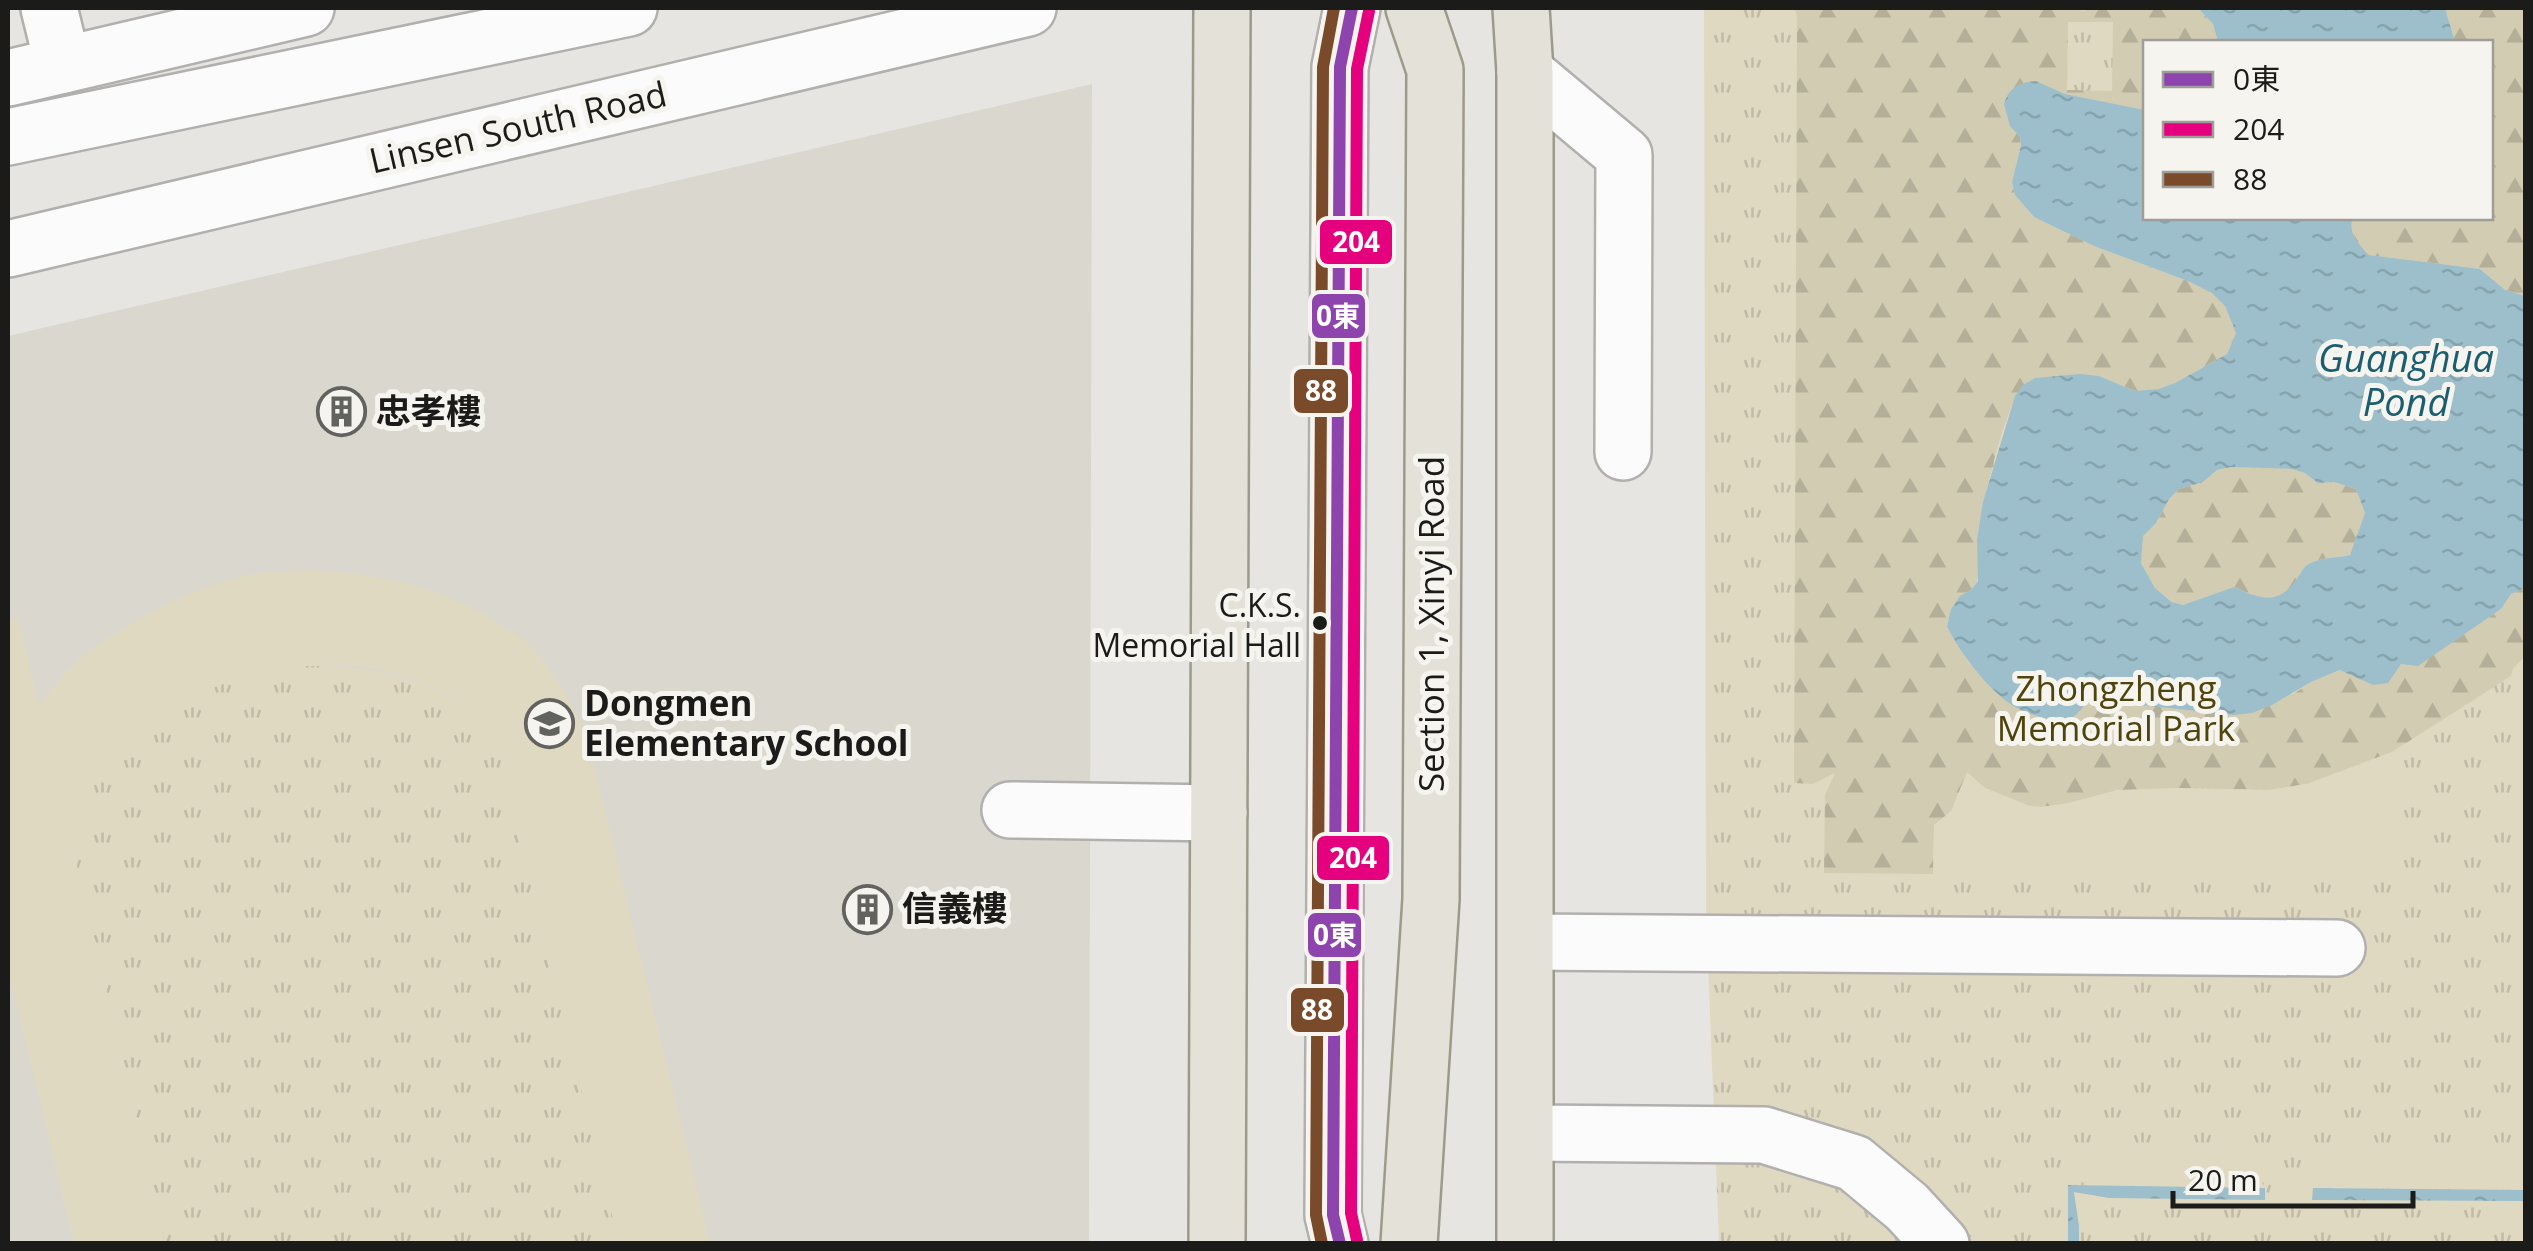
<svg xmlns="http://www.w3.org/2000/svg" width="2533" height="1251" viewBox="0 0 2533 1251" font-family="'Open Sans','Noto Sans TC',sans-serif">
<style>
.built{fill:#dad7ce}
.grass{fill:url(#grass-tufts);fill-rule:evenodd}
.forest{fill:url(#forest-firs);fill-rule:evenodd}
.garden{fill:#e0d9c2}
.water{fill:url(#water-ripples);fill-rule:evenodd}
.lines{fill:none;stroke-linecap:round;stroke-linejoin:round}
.minor-casing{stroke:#b1b0ae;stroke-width:60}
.major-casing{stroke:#9e9a8b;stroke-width:60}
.minor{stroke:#fbfbfb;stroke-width:55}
.major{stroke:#e4e1d9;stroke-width:55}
.bus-1-casing{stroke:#f5f4ee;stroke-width:20}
.bus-2-casing{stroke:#f5f4ee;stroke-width:20}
.bus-3-casing{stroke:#f5f4ee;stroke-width:20}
.bus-1{stroke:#8e44ad;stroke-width:12}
.bus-2{stroke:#e5007d;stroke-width:12}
.bus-3{stroke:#7a4b2a;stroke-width:12}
.bus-dot{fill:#1b1b19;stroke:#f5f4ee;stroke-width:4}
.labels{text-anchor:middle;stroke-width:10;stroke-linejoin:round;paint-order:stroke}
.bus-label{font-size:32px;fill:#1b1b19;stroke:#f5f4ee;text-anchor:end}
.street-label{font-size:35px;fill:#1b1b19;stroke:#f5f4ee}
.poi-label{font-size:35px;font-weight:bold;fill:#1b1b19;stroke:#f5f4ee;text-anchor:start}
.park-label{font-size:35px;fill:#50440d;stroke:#f5f4ee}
.water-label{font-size:38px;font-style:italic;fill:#1b5d71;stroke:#f5f4ee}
.line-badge{stroke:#f5f4ee;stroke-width:4}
.badge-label{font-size:28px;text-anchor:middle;font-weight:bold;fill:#fff}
</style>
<defs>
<pattern id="grass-tufts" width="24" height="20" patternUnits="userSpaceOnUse" patternTransform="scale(2.5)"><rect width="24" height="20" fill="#e0d9c2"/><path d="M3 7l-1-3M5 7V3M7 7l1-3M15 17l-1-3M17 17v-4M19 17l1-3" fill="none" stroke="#c0baa6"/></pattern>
<pattern id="forest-firs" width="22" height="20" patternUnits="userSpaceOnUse" patternTransform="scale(2.5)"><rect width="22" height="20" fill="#d2ccb2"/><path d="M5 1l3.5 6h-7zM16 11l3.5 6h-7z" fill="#b4af98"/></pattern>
<pattern id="water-ripples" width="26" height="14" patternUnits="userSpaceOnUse" patternTransform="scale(2.5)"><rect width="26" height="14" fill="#9cbfcb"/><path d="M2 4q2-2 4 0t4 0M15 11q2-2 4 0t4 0" fill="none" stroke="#86a4ae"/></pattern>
</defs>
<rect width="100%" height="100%" fill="#e7e5e2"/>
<!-- built -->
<polygon class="built" points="1092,84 1089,1243 8,1243 8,336"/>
<!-- grass -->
<g class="grass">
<path d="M1704,8h821v1235h-806l-13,-330zM2146,42h344v176h-344z"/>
<path d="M306,666c76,-1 154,14 193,87l120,490h-453l-89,-375c-1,-30 1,-63 17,-90 4,-6 11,-12 15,-18 49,-57 122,-88 197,-94z"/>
</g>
<!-- forest -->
<g class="forest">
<path d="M1795,8h277l11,3 11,-3h104l15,16 5,18h-72l-1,68 -80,-16 -29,-13 -26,45 10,11 1,8 -9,37 3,13 19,22 60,29 94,35 25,12 12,13 11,27 -9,21 -52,29 -17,6 -23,2 -36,-15 -76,9c-21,29 -39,114 -45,151 -2,15 4,35 -2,47 -4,8 -5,6 -12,11 -12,8 -14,20 -17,34l23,36 67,52 9,1 17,7c14,-12 32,-40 54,-33 5,2 9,7 13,10l163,-7 18,-12 30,-12 32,15 21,-14 7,-7 17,1 83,-56 10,-15 14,-6v68l-12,13 -2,7 -119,76 -85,32 -38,6 -94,-2 -134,19 -12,-1 -44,-18 -51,37 -1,49 -109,-1 1,-78 10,-22 -22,11 -19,-1 3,-765zM2068,22h45l-1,69 -45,-1z"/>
<polygon points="2445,8 2525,8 2525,296 2505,290 2480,269 2369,255 2357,244 2350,224 2353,218 2490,218 2490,42 2455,42"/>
<path d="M2231,467l61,2 13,4 13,10 16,-1 22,7 9,24 -15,42c-12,3 -27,2 -39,8 -8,4 -10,11 -15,18 -19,26 -38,17 -62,6l-51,18 -10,-3 -18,-14 -14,-25 2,-28 13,-12 13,-24 10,-10 24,-7 14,-12z"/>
</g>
<!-- garden -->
<g class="garden">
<path d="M314,570c65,5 128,16 184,53 8,5 18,10 26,17 28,25 48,62 63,97l123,506h-91l-120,-490c-71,-135 -299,-99 -385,3 -7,7 -15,15 -20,23 -16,27 -18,59 -17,89l89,375h-92l-66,-275v-348l10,-2 21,86c10,-11 19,-24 30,-35 44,-42 130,-87 191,-96 17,-2 36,-2 54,-3z"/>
<polygon points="2392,752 2391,877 1933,874 1934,825 1951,811 1967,772 1985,788 2029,806 2041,807 2061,805 2117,790 2175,788 2269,790 2307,784"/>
<polygon points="2108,1150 2241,1151 2256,1169 2265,1188 2085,1186 2091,1163"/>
<polygon points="2341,1153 2517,1153 2525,1158 2525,1190 2313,1188 2322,1165"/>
</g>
<!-- water -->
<g class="water">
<polygon points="2198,8 2445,8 2455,42 2218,42 2213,24"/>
<path d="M2036,81l29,13 80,16 1,108h207c-6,14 6,27 16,37l111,14 25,21 20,6v292l-14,6 -10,15 -83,57 -17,-2 -13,19 -15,2 -33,-15 -29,12 -39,23 -20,8 -19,2 -91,-10 -11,-4 -15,-10c-33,2 -28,20 -53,33 -15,-6 -31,-8 -46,-16 -27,-15 -56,-54 -70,-81l4,-18 9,-13 11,-6 7,-9 -1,-41 6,-38 32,-106 8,-11 12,-7 45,-4 19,2 36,15 23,-2 17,-6 52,-29 9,-21 -11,-27 -13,-13 -24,-12 -94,-35 -60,-29 -19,-22 -3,-13 9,-37 -1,-8 -10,-11 -6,-22c5,-17 16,-22 32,-23zM2231,467l61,2 13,4 13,10 16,-1 22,7 9,24 -15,42c-12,3 -27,2 -39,8 -8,3 -10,11 -15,17 -19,27 -37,18 -62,7l-51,18 -11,-3 -17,-14 -14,-25 2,-27 13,-13 13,-24 10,-10 24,-7 14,-12z"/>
<polygon points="2068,1185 2265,1188 2265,1200 2109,1198 2074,1192 2079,1226 2079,1243 2068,1243"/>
<polygon points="2313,1188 2525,1190 2525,1201 2312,1200"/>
</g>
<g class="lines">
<defs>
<g id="minor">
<polyline points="49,8 63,65"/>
<polyline points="1525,72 1624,155 1623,452"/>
<polyline points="8,78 306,8"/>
<polyline points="8,137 629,8"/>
<polyline points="8,249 1028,8"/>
<polyline points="1010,810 1219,813"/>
<polyline points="1526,942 2337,948"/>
<polyline points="1526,1133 1764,1135 1854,1163 1907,1207 1941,1244"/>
<polyline points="1340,1244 1333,1215 1340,67 1352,8"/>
</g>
<g id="major">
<polyline points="1521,8 1525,72 1525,1244"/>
<polyline points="1217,1244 1222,8"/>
<polyline points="1409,1244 1431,899 1435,70 1414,8"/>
</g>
</defs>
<!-- minor casing -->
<use href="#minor" class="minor-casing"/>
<!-- major casing -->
<use href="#major" class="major-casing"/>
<!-- minor -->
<use href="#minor" class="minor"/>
<!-- major -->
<use href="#major" class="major"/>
<defs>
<polyline id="bus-1" points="1340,1244 1333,1215 1340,67 1352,8"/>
<polyline id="bus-2" points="1357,1240 1351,1213 1357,69 1369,11"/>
<polyline id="bus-3" points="1322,1244 1316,1215 1323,67 1334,8"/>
</defs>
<!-- bus-1 casing -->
<use href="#bus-1" class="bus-1-casing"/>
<!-- bus-2 casing -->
<use href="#bus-2" class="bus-2-casing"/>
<!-- bus-3 casing -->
<use href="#bus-3" class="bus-3-casing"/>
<!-- bus-1 -->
<use href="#bus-1" class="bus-1"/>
<!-- bus-2 -->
<use href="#bus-2" class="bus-2"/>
<!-- bus-3 -->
<use href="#bus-3" class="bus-3"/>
</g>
<!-- icons -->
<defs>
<symbol id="building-ring" viewBox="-11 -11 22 22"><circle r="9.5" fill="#f5f4ee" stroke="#62625f" stroke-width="1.5"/><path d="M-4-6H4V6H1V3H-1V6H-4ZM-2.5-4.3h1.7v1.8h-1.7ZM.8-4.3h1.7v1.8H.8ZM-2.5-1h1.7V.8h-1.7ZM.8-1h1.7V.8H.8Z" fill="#62625f"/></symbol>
<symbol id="school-ring" viewBox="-11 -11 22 22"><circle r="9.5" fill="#f5f4ee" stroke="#62625f" stroke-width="1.5"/><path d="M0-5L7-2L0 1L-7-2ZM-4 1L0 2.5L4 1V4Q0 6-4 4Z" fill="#62625f"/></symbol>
</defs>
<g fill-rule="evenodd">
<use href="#building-ring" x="314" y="384" width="55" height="55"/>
<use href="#school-ring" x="522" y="696" width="55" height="55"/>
<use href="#building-ring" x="840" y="882" width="55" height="55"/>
</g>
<!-- markers -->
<circle class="bus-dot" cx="1320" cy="623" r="9"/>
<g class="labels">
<!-- bus labels -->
<g class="bus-label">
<text x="1301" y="617">C.K.S.<tspan x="1301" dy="40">Memorial Hall</tspan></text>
</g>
<!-- street labels -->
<g class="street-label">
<text transform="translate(518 128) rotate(-13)" y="12">Linsen South Road</text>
<text transform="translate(1432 624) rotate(-90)" y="12">Section 1, Xinyi Road</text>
</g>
<!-- poi labels -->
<g class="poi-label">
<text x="376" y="424">忠孝樓</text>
<text x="584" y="716">Dongmen<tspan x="584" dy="40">Elementary School</tspan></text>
<text x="902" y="921">信義樓</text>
</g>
<!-- park labels -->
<g class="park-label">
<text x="2116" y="701">Zhongzheng<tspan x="2116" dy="40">Memorial Park</tspan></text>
</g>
<!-- water labels -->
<g class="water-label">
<text x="2406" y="372">Guanghua<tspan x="2406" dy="44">Pond</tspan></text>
</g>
</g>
<g class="line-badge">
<rect x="1318" y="218" width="76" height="48" rx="10" fill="#e5007d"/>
<rect x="1310" y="292" width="57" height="48" rx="10" fill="#8e44ad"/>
<rect x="1292" y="367" width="58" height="48" rx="10" fill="#7a4b2a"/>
<rect x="1315" y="834" width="76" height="48" rx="10" fill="#e5007d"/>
<rect x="1306" y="911" width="57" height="48" rx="10" fill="#8e44ad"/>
<rect x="1289" y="986" width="57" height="48" rx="10" fill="#7a4b2a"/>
</g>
<g class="badge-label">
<text x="1356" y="252">204</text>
<text x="1338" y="326">0東</text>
<text x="1321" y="401">88</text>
<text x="1353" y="868">204</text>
<text x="1335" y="945">0東</text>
<text x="1317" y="1020">88</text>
</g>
<!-- border -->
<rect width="2533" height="1251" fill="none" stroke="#1b1b19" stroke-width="20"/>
<!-- legend -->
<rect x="2143" y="40" width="350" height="180" fill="#f5f4ee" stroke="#9e9d99" stroke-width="2.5"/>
<rect x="2163" y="72" width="50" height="15" fill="#8e44ad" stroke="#9e9d99" stroke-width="2.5"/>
<text x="2233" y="90" font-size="30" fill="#1b1b19">0東</text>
<rect x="2163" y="122" width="50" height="15" fill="#e5007d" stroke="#9e9d99" stroke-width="2.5"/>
<text x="2233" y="140" font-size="30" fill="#1b1b19">204</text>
<rect x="2163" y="172" width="50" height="15" fill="#7a4b2a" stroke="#9e9d99" stroke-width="2.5"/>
<text x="2233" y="190" font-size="30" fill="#1b1b19">88</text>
<!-- scale -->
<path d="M2173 1191v15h240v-15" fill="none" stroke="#1b1b19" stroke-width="5"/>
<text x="2188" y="1191" font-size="30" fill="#1b1b19" stroke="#f5f4ee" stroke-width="8" paint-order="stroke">20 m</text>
</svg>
